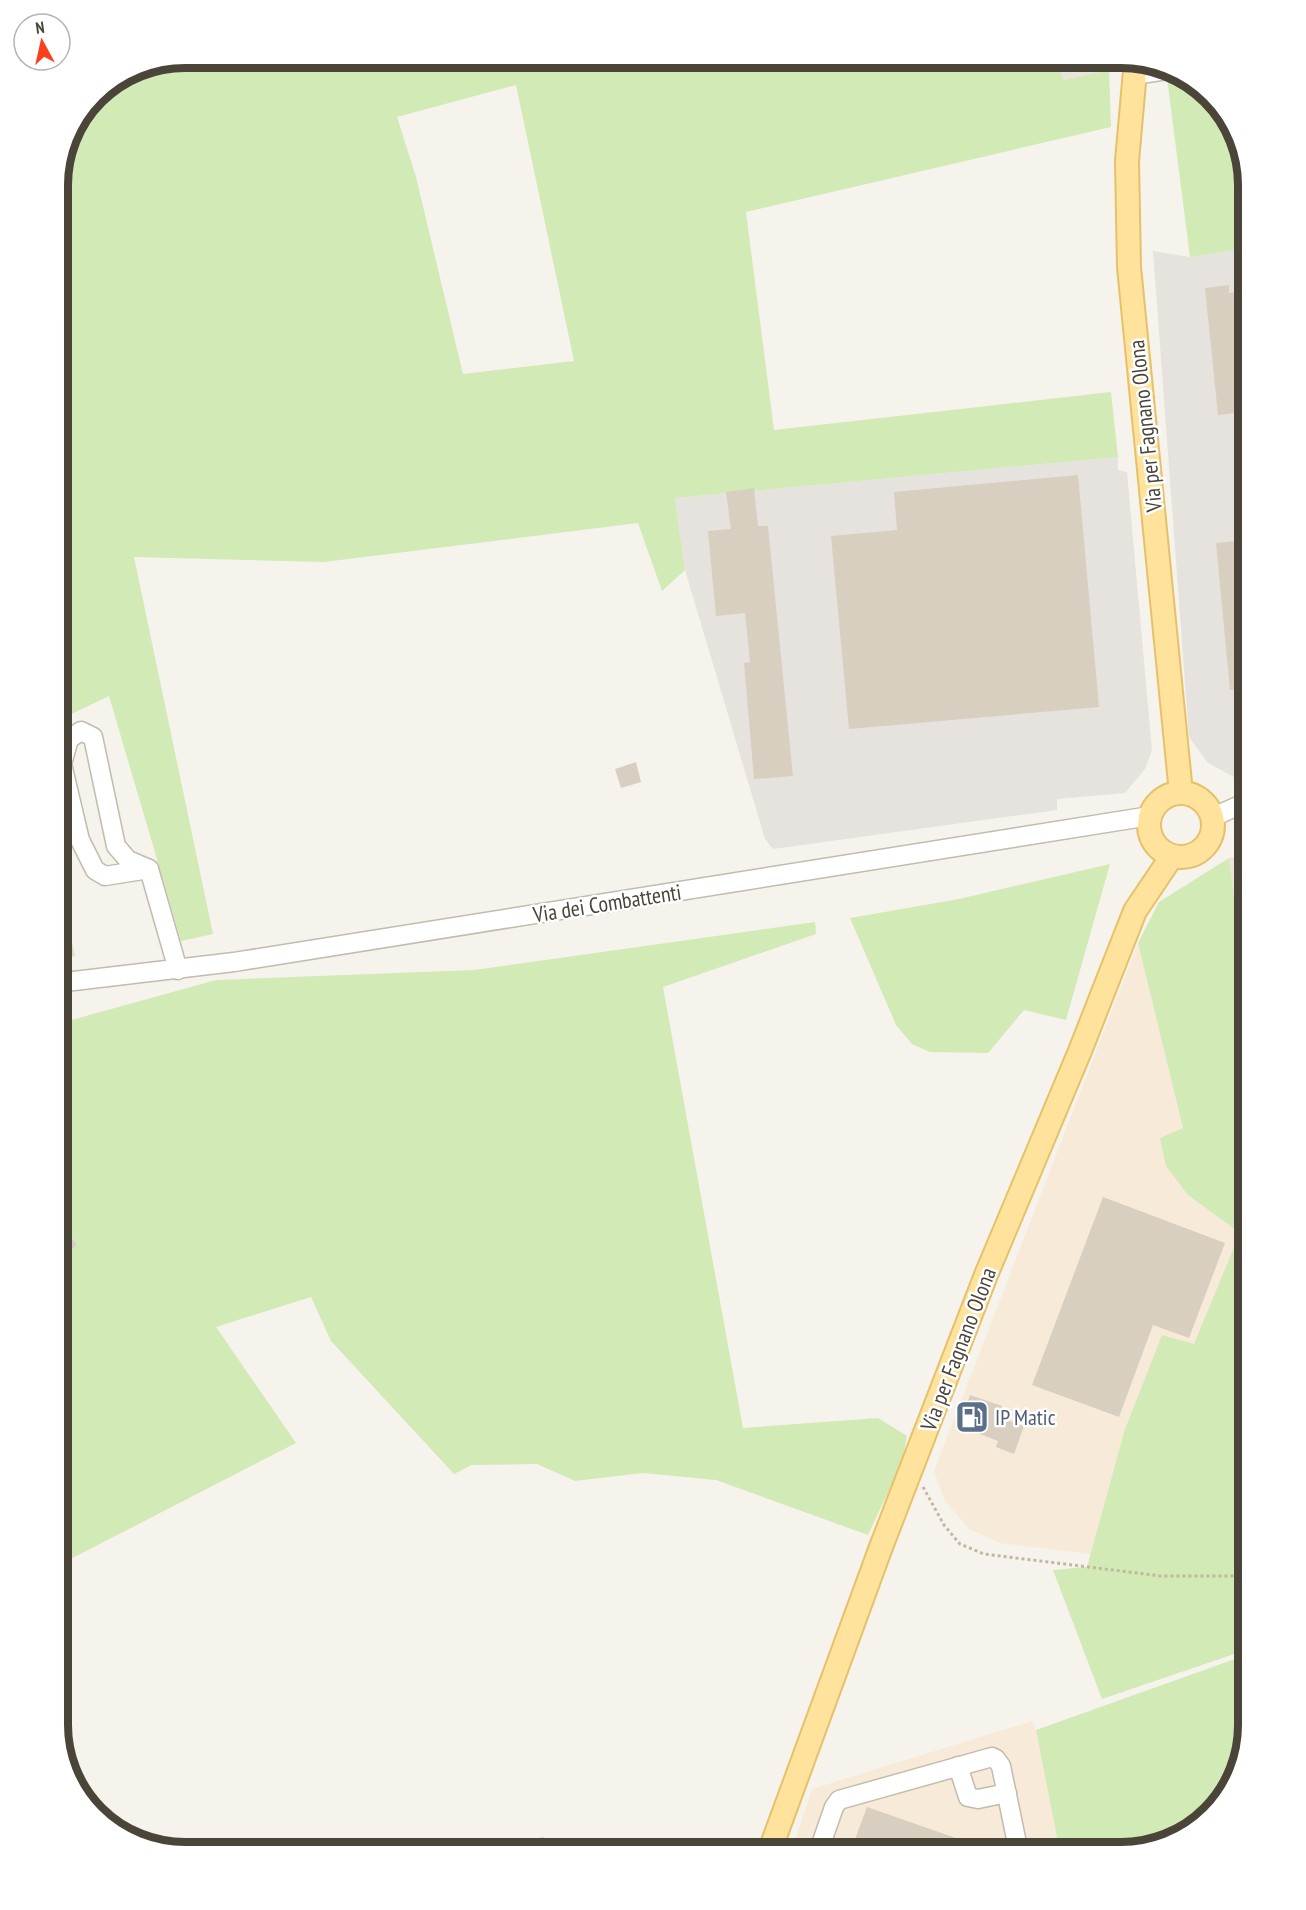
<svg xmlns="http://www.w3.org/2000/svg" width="1306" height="1910" viewBox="0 0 1306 1910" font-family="'PT Sans Narrow',sans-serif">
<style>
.residential{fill:#eae5da}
.commercial{fill:#f7ead8}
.industrial{fill:#e6e2dd}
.green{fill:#d2eab5;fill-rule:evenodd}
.building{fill:#d8cfc1}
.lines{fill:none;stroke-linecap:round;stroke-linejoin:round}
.minor-casing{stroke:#c2bbae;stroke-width:21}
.major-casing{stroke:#e6c16a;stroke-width:26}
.path{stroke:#c4b79f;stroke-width:3;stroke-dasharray:3 3;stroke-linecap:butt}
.minor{stroke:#fff;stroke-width:18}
.major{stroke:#ffe39c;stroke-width:22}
.labels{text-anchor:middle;stroke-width:5;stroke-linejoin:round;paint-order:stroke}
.street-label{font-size:22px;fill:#4b4439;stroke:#fff}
.service-label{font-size:22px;fill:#4e5e75;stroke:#fff;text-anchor:start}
.rim{fill:none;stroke:#4b4439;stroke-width:8}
</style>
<rect width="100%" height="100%" fill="#f6f3ec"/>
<!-- residential -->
<g class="residential">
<polygon points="1055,57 1112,57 1109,70 1064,80"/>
<polygon points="1249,856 1249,1017 1248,1017 1229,858"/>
</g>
<!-- commercial -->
<g class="commercial">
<polygon points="1138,943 1183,1128 1188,1195 1240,1233 1194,1345 1162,1336 1125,1429 1091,1554 1000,1543 969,1529 945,1501 934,1471"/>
<polygon points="1032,1721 1036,1730 1060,1853 791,1853 812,1789"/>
</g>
<!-- industrial -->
<g class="industrial">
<polygon points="1249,248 1249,775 1234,777 1208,763 1189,737 1153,251 1190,257"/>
<polygon points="1118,457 1118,470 1127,472 1152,750 1145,769 1125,793 1057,799 1057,810 773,849 765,839 685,570 675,498"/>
</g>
<!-- green -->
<g class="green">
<path d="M185,57h870l9,23 45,-10 2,57 -365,85 28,218 337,-38 7,65 -443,41 10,72 -23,21 -24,-68 -314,39 -190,-5 79,377 -32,7 -72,-245 -52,25v-544l10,-42 28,-41 41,-27zM516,85l58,276 -111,13 -47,-197 -19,-60z"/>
<polygon points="1166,70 1192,78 1232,121 1249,185 1249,248 1190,257"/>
<polygon points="1229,858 1249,1017 1249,1649 1102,1699 1053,1570 1087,1567 1125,1429 1162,1335 1194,1344 1240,1233 1188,1195 1166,1166 1160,1138 1183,1128 1138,943 1159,902"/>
<polygon points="1110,864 1066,1020 1024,1010 988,1053 930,1052 912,1044 896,1025 850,918 959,899"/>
<polygon points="57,875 75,956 57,959"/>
<polygon points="815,922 816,934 663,987 743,1428 878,1418 907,1436 902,1462 868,1535 716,1480 643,1473 575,1481 537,1464 472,1465 454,1474 331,1341 311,1297 216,1327 296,1443 57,1566 57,1024 216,980 474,970"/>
<polygon points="1249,1654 1249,1726 1232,1790 1185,1836 1122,1853 1060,1853 1036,1730"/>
</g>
<!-- building -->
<g class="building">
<polygon points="1229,285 1229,293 1249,291 1249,411 1218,415 1205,288"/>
<polygon points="1078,475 1099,707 849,729 831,536 897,530 894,492"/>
<polygon points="754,488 758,526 768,526 793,776 754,779 744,663 750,662 745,613 716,616 708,531 731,529 726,492"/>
<polygon points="1248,540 1249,688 1230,690 1216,543"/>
<polygon points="636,762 641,782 621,788 615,769"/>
<polygon points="1103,1197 1225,1243 1189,1338 1153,1325 1119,1417 1032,1385"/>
<polygon points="57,1220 77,1245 57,1261"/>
<polygon points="970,1395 1002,1406 999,1417 1024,1426 1014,1454 996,1447 998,1441 959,1426"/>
<polygon points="867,1807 993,1851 992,1853 850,1853"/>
<polygon points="544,1837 547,1853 491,1853 490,1846"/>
</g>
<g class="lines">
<defs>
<g id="minor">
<polyline points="1134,75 1167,70"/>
<polygon points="81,731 93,737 116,846 128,860 149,869 105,876 95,870 80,840 62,764 69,739"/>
<polyline points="1213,817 1249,801"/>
<polyline points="149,869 178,970"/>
<polyline points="57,983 234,962 1150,816"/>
<polyline points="958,1766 968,1797 978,1799 1007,1793"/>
<polyline points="818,1853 834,1807 839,1800 992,1757 996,1759 1001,1766 1019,1853"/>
</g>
<g id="major">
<polyline points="1136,60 1127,161 1129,267 1181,793"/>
<circle cx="1181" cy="825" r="32"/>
<polyline points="769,1853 881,1547 986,1275 1080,1051 1135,911 1172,856"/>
</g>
</defs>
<!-- minor casing -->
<use href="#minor" class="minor-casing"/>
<!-- major casing -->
<use href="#major" class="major-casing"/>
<!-- path -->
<polyline class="path" points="923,1487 944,1525 960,1544 984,1554 1161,1576 1231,1576 1249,1573"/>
<!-- minor -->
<use href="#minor" class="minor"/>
<!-- major -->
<use href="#major" class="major"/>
</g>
<!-- icons -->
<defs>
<symbol id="fuel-square" viewBox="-11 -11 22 22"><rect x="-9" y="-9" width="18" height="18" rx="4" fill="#5c6f8a" stroke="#fff"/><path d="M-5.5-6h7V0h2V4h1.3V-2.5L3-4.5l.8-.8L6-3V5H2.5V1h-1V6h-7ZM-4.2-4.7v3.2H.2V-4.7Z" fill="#fff"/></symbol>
</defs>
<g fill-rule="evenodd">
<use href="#fuel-square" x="953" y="1398" width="38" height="38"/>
</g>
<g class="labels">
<!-- street labels -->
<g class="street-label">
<text transform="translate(1145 426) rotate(-96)" y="8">Via per Fagnano Olona</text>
<text transform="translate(607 903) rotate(-9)" y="8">Via dei Combattenti</text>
<text transform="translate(958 1349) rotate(-69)" y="8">Via per Fagnano Olona</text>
</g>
<!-- service labels -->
<g class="service-label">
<text x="995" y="1425">IP Matic</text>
</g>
</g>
<!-- crop -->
<path d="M0 0H1306V1910H0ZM185 68H1121A117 117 0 0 1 1238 185V1725A117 117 0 0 1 1121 1842H185A117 117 0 0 1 68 1725V185A117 117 0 0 1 185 68Z" fill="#fff" fill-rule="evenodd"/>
<path class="rim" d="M185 68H1121A117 117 0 0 1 1238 185V1725A117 117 0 0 1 1121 1842H185A117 117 0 0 1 68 1725V185A117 117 0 0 1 185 68Z"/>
<!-- north arrow -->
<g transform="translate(42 42) rotate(352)"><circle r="28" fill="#ffffff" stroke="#b7b4b0" stroke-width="1.5"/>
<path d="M0-4.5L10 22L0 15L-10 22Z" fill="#fc3f1d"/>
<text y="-9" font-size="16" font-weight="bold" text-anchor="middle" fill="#4b4439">N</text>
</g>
</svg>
